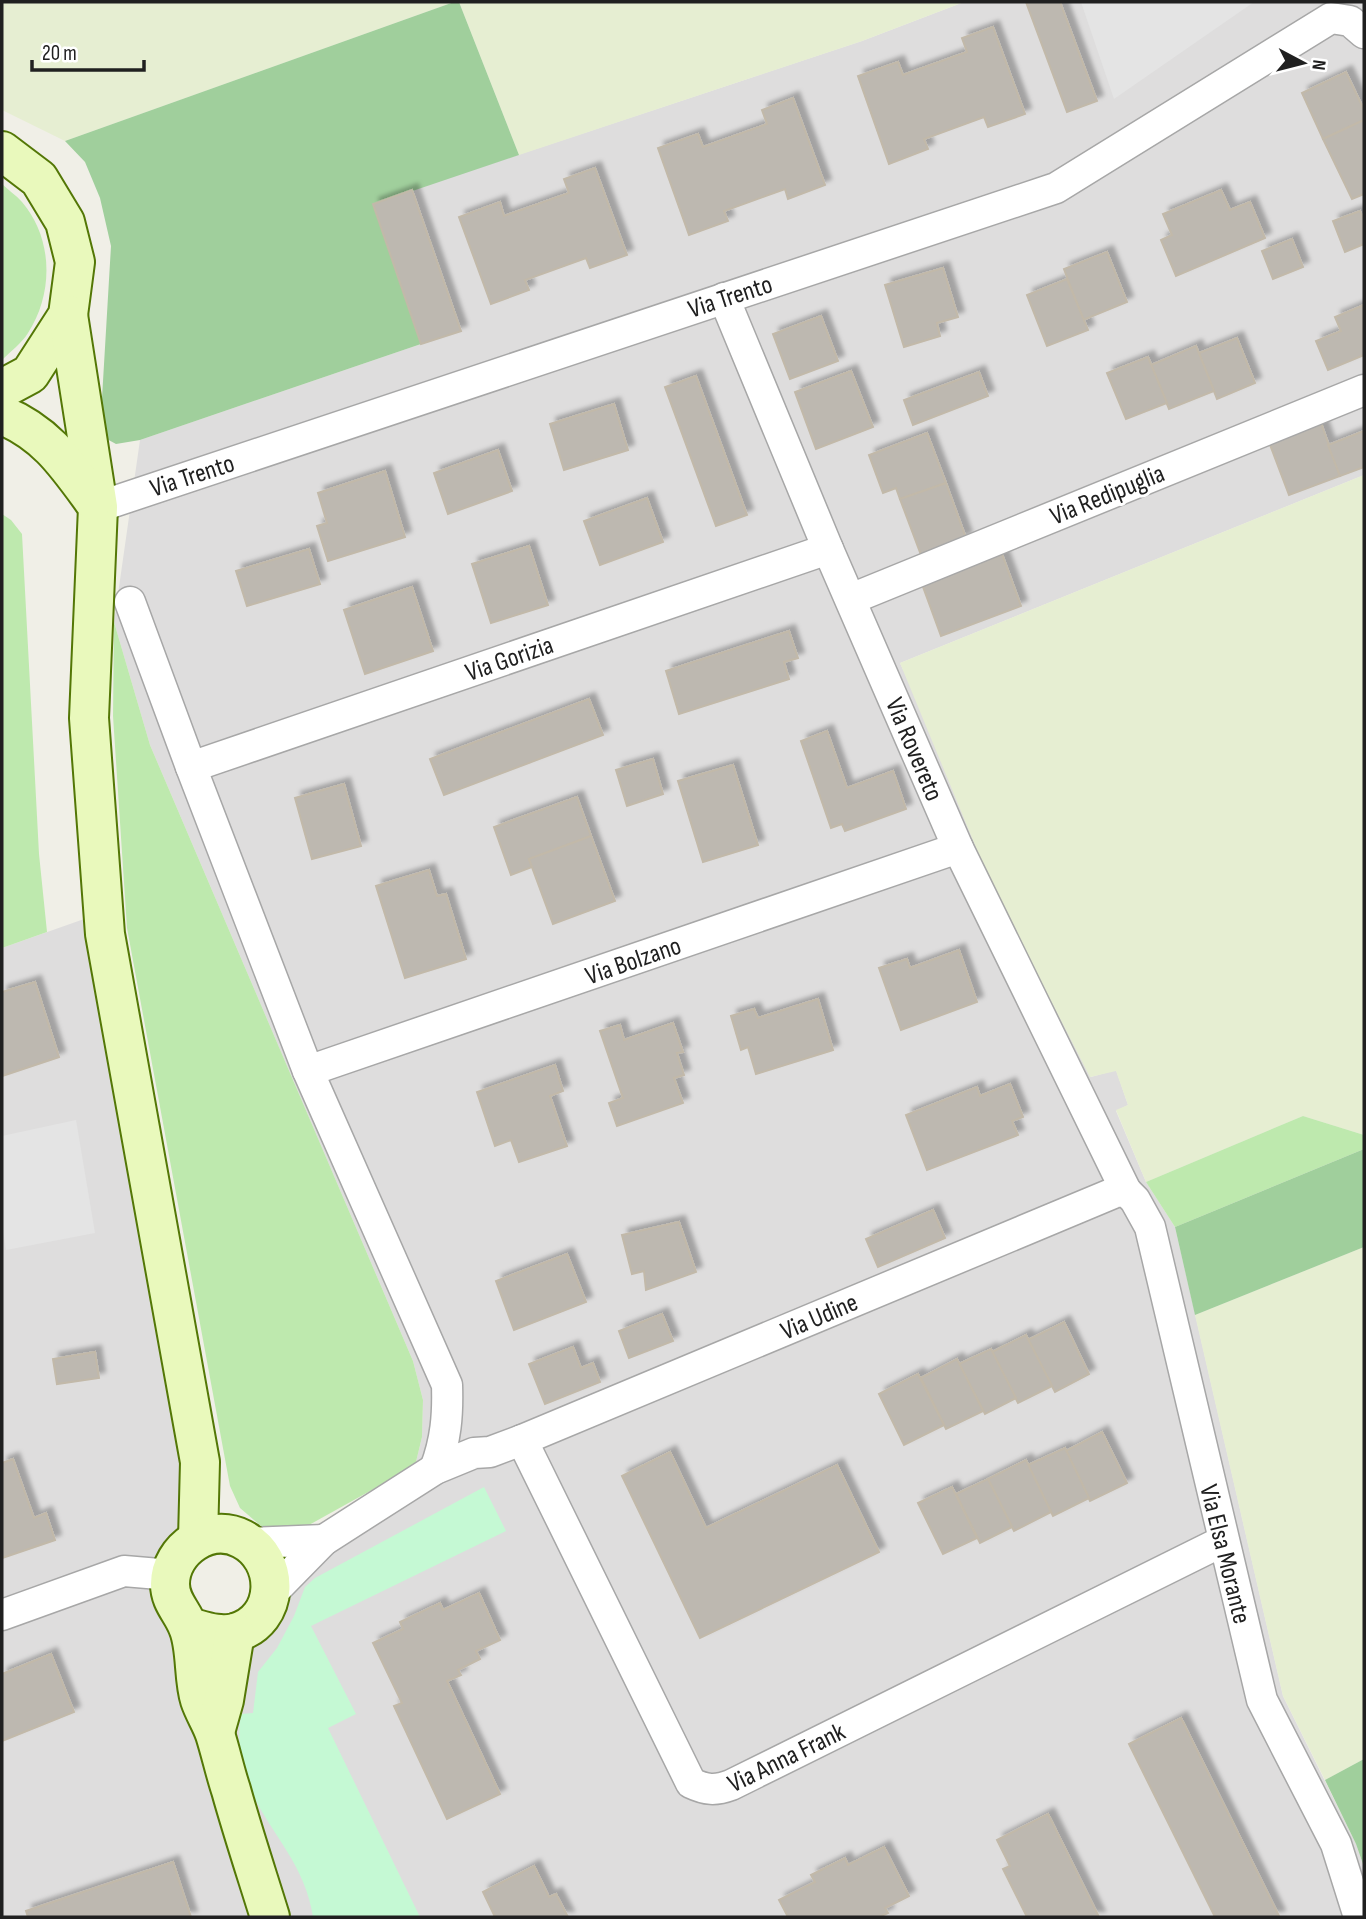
<svg xmlns="http://www.w3.org/2000/svg" width="1366" height="1919" viewBox="0 0 1366 1919" font-family="'Sofia Sans Condensed',sans-serif">
<style>
.residential{fill:#dedddd}
.farmland{fill:#e6eed2}
.grass{fill:#bee9ae}
.forest{fill:#a0cf9c}
.park{fill:#c5f9d4}
.parking{fill:#e4e4e4}
.building{fill:#bdb8b0;stroke:#c2b9a9;stroke-width:2;filter:url(#shadow)}
.lines{fill:none;stroke-linecap:round;stroke-linejoin:round}
.street-casing{stroke:#a7a7a7;stroke-width:33}
.secondary-casing{stroke:#537706;stroke-width:42}
.street{stroke:#fff;stroke-width:30}
.secondary{stroke:#e9f9bc;stroke-width:38}
.labels{text-anchor:middle;stroke-width:6;stroke-linejoin:round;paint-order:stroke}
.street-label{font-size:26px;fill:#202020;stroke:#fff}
</style>
<defs>
<filter id="shadow"><feDropShadow dx="6" dy="-6" stdDeviation="2" flood-color="#0004"/></filter>
</defs>
<rect width="100%" height="100%" fill="#f0efe7"/>
<!-- residential -->
<g class="residential">
<polygon points="964,2 1364,2 1364,475 900,663 1091,1077 1116,1070 1128,1105 1116,1111 1146,1182 1175,1227 1283,1696 1356,1844 1364,1867 1364,1917 286,1917 228,1740 248,1646 275,1610 415,1466 422,1437 423,1400 413,1361 150,745 114,622 140,440 421,344 412,190 862,41"/>
<polygon points="104,912 200,1462 174,1564 270,1917 2,1917 2,948"/>
</g>
<!-- farmland -->
<g class="farmland">
<polygon points="2,2 454,2 65,141 2,110"/>
<polygon points="459,2 964,2 862,41 519,155"/>
<polygon points="1364,475 1364,1135 1303,1116 1146,1182 1116,1110 1128,1105 1116,1071 1090,1077 991,884 900,663"/>
<polygon points="1364,1247 1364,1759 1325,1780 1283,1696 1195,1315"/>
</g>
<!-- grass -->
<g class="grass">
<path d="M2,184c6,6 14,11 20,18 31,36 32,91 6,131 -6,10 -18,19 -26,27z"/>
<polygon points="2,514 11,520 22,534 39,854 47,932 2,948"/>
<polygon points="114,622 150,745 413,1361 423,1400 422,1437 415,1466 300,1530 267,1531 240,1508 230,1486 127,928 113,716"/>
<polygon points="1303,1116 1364,1135 1364,1149 1175,1227 1146,1182"/>
</g>
<!-- forest -->
<g class="forest">
<polygon points="454,2 459,2 519,155 374,204 421,344 140,440 116,444 105,438 101,415 111,246 100,198 85,162 65,141"/>
<polygon points="1364,1149 1364,1247 1195,1315 1175,1227"/>
<polygon points="1364,1759 1364,1867 1356,1844 1325,1780"/>
</g>
<!-- park -->
<path class="park" d="M484,1487l22,44 -195,95 45,88 -28,14 92,189h-107c-12,-80 -86,-110 -72,-203l12,-1 5,-41 19,-24 17,-32 11,-29 10,-9z"/>
<!-- parking -->
<g class="parking">
<polygon points="1081,2 1254,2 1114,99"/>
<polygon points="76,1120 95,1233 6,1250 2,1224 2,1136"/>
</g>
<!-- building -->
<g class="building">
<polygon points="1026,2 1060,2 1097,101 1067,112"/>
<polygon points="993,27 1025,114 988,127 984,117 924,139 928,149 889,164 858,76 898,62 903,75 967,52 962,38"/>
<polygon points="1346,72 1364,110 1364,120 1323,139 1302,93"/>
<polygon points="793,98 825,185 788,199 785,189 724,211 728,221 689,235 658,148 698,134 703,147 767,124 762,110"/>
<polygon points="1364,120 1364,194 1352,199 1323,139"/>
<polygon points="595,168 627,255 590,268 586,258 525,280 529,290 491,304 459,217 500,202 504,216 569,193 564,179"/>
<polygon points="412,190 461,331 421,344 373,204"/>
<polygon points="1221,190 1230,210 1250,202 1265,238 1176,276 1161,240 1172,235 1163,214"/>
<polygon points="1360,211 1364,221 1364,244 1345,252 1333,221"/>
<polygon points="1292,239 1303,267 1273,279 1262,251"/>
<polygon points="1107,252 1127,302 1083,320 1064,269"/>
<polygon points="943,268 958,317 937,323 940,336 904,347 885,285"/>
<polygon points="1067,279 1088,330 1047,346 1027,295"/>
<polygon points="1364,305 1364,355 1328,370 1316,341 1341,331 1335,317"/>
<polygon points="821,316 838,361 790,379 773,334"/>
<polygon points="1237,338 1255,383 1217,399 1199,353"/>
<polygon points="1196,346 1214,391 1169,409 1151,365"/>
<polygon points="1148,357 1167,403 1126,419 1107,373"/>
<polygon points="851,371 873,427 816,449 795,392"/>
<polygon points="979,372 988,396 913,425 904,400"/>
<polygon points="696,376 747,515 716,526 665,387"/>
<polygon points="614,404 628,450 564,470 550,424"/>
<polygon points="1321,423 1340,476 1289,495 1269,442"/>
<polygon points="1364,431 1364,467 1340,476 1328,445"/>
<polygon points="927,433 946,483 900,499 896,488 883,493 869,455"/>
<polygon points="498,450 512,491 448,514 434,473"/>
<polygon points="385,471 405,537 328,561 317,526 327,523 318,493"/>
<polygon points="946,483 966,538 921,555 900,499"/>
<polygon points="647,498 663,542 600,565 584,521"/>
<polygon points="529,546 548,605 491,623 472,564"/>
<polygon points="309,549 320,584 247,606 236,571"/>
<polygon points="1002,554 1021,606 941,636 922,584"/>
<polygon points="412,587 433,651 365,674 344,610"/>
<polygon points="789,631 798,658 784,662 789,679 679,714 666,671"/>
<polygon points="589,699 603,735 444,795 430,759"/>
<polygon points="827,731 847,788 893,771 906,809 845,831 842,824 831,828 801,741"/>
<polygon points="653,759 663,794 627,806 616,770"/>
<polygon points="733,765 758,845 703,862 678,781"/>
<polygon points="344,784 361,846 312,859 295,798"/>
<polygon points="577,797 591,836 529,859 532,867 511,875 494,827"/>
<polygon points="591,836 615,901 553,924 529,859"/>
<polygon points="429,870 437,896 446,894 466,959 405,978 376,886"/>
<polygon points="959,950 977,1002 901,1030 879,968 907,959 910,968"/>
<polygon points="35,982 59,1057 2,1076 2,992"/>
<polygon points="818,999 833,1050 756,1074 748,1047 741,1050 731,1016 754,1009 758,1018"/>
<polygon points="673,1023 683,1052 677,1053 684,1075 674,1078 683,1103 617,1126 609,1103 623,1098 600,1031 620,1025 624,1040"/>
<polygon points="555,1065 563,1091 550,1096 567,1146 519,1162 511,1140 495,1146 477,1092"/>
<polygon points="1010,1084 1023,1117 1012,1121 1018,1135 927,1170 906,1115 977,1087 980,1096"/>
<polygon points="933,1210 945,1238 878,1267 866,1239"/>
<polygon points="679,1222 696,1272 646,1290 644,1271 632,1274 622,1235"/>
<polygon points="567,1254 586,1302 514,1330 496,1281"/>
<polygon points="662,1314 673,1341 629,1358 619,1331"/>
<polygon points="1064,1322 1089,1374 1055,1392 1028,1340"/>
<polygon points="1026,1335 1052,1386 1018,1403 992,1352"/>
<polygon points="573,1347 581,1368 593,1363 600,1382 545,1404 529,1364"/>
<polygon points="991,1349 1016,1398 985,1414 959,1364"/>
<polygon points="95,1352 99,1378 57,1384 53,1359"/>
<polygon points="957,1359 983,1411 946,1429 921,1378"/>
<polygon points="918,1374 944,1425 904,1445 879,1394"/>
<polygon points="1102,1432 1127,1483 1090,1501 1066,1451"/>
<polygon points="1065,1448 1089,1498 1053,1516 1028,1465"/>
<polygon points="670,1452 706,1528 837,1465 879,1552 700,1638 622,1476"/>
<polygon points="13,1459 34,1518 46,1513 55,1540 2,1558 2,1463"/>
<polygon points="1026,1460 1051,1512 1014,1531 988,1479"/>
<polygon points="988,1479 1012,1527 980,1543 956,1494"/>
<polygon points="952,1487 977,1538 943,1554 918,1503"/>
<polygon points="479,1593 500,1640 476,1651 480,1659 458,1670 461,1675 447,1681 500,1794 447,1819 394,1706 402,1703 373,1643 403,1629 400,1622 440,1603 443,1610"/>
<polygon points="51,1654 74,1712 2,1741 2,1674"/>
<polygon points="1181,1718 1279,1916 1276,1917 1215,1917 1129,1744"/>
<polygon points="1048,1814 1099,1917 1027,1917 1003,1869 1010,1866 997,1840"/>
<polygon points="884,1847 909,1896 885,1908 888,1913 879,1917 788,1917 779,1900 815,1882 811,1875 845,1858 848,1865"/>
<polygon points="173,1862 191,1917 28,1917 26,1911"/>
<polygon points="534,1866 549,1897 556,1894 568,1917 495,1917 483,1892"/>
</g>
<g class="lines">
<defs>
<g id="street">
<polyline points="724,298 828,549 958,848 1126,1191"/>
<polyline points="98,507 1056,188 1331,18 1350,21 1364,33"/>
<polyline points="851,599 1364,390"/>
<path d="M130,602l61,165 117,304 139,314c1,30 -1,55 -12,84"/>
<polyline points="191,767 828,549"/>
<polyline points="308,1071 958,848"/>
<path d="M522,1440l169,343c15,7 24,8 40,2l492,-244"/>
<polyline points="251,1543 324,1540"/>
<polyline points="271,1594 324,1540 435,1469 474,1453 490,1452 522,1440 1116,1192 1126,1191 1135,1200 1150,1227 1262,1700 1336,1844 1359,1917"/>
<polyline points="2,1615 124,1571 171,1575"/>
</g>
<g id="secondary">
<polyline points="2,151 39,179 65,222 75,262 68,315 30,374 2,389"/>
<polyline points="68,315 98,507 89,718 105,934 200,1462 198,1539"/>
<path d="M2,415c44,18 64,48 91,85"/>
<path d="M189,1627c15,4 30,10 46,6 46,-13 46,-74 7,-94 -32,-17 -72,10 -72,45 0,18 12,27 18,43 9,21 5,51 12,73 4,12 11,22 15,34 6,19 10,38 16,56 12,43 26,85 39,127"/>
<polyline points="215,1732 224,1700 235,1633"/>
</g>
</defs>
<!-- street casing -->
<use href="#street" class="street-casing"/>
<!-- secondary casing -->
<use href="#secondary" class="secondary-casing"/>
<!-- street -->
<use href="#street" class="street"/>
<!-- secondary -->
<use href="#secondary" class="secondary"/>
</g>
<g class="labels">
<!-- street labels -->
<g class="street-label">
<text transform="translate(730 296) rotate(-18)" y="9">Via Trento</text>
<text transform="translate(192 475) rotate(-18)" y="9">Via Trento</text>
<text transform="translate(1107 494) rotate(-22)" y="9">Via Redipuglia</text>
<text transform="translate(509 658) rotate(-19)" y="9">Via Gorizia</text>
<text transform="translate(915 749) rotate(67)" y="9">Via Rovereto</text>
<text transform="translate(633 960) rotate(-19)" y="9">Via Bolzano</text>
<text transform="translate(819 1316) rotate(-23)" y="9">Via Udine</text>
<text transform="translate(1226 1554) rotate(76)" y="9">Via Elsa Morante</text>
<text transform="translate(786 1757) rotate(-26)" y="9">Via Anna Frank</text>
</g>
</g>
<!-- border -->
<rect width="1366" height="1919" fill="none" stroke="#202020" stroke-width="7"/>
<!-- north arrow -->
<g transform="translate(1303 63) rotate(97)" stroke="#ffffff" stroke-width="5" paint-order="stroke">
<path d="M0-5L12 26L0 18L-12 26Z" fill="#202020"/>
<text y="-10" font-size="19" font-weight="bold" text-anchor="middle" fill="#202020">N</text>
</g>
<!-- scale -->
<path d="M32 60v10h112v-10" fill="none" stroke="#202020" stroke-width="3.5"/>
<text x="42" y="60" font-size="21" fill="#202020" stroke="#ffffff" stroke-width="5" paint-order="stroke">20 m</text>
</svg>
